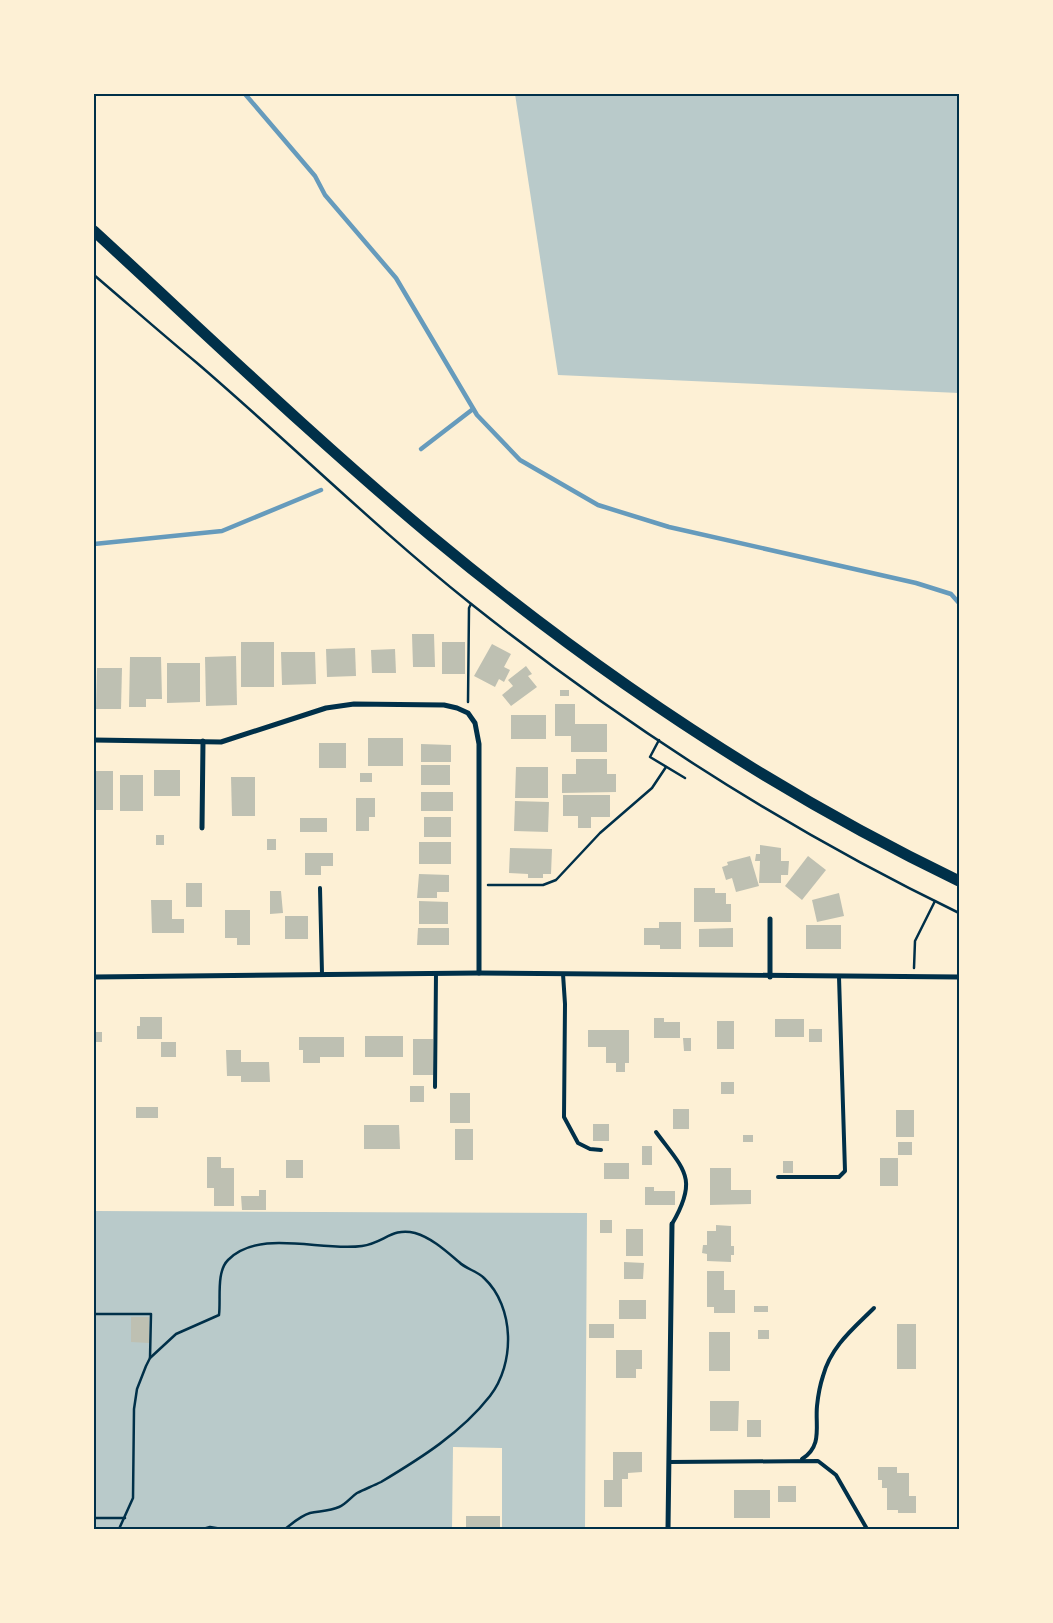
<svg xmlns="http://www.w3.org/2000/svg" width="1053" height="1623" viewBox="0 0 1053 1623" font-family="'Times New Roman',serif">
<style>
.green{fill:#b9caca}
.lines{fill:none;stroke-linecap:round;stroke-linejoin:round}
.stream{stroke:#669bbc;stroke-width:4.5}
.building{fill:#bec0b2}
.path{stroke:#003049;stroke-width:2.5}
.service{stroke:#003049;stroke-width:4}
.minor{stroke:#003049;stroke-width:5}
.primary{stroke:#003049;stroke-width:11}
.neatline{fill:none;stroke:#003049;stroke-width:2}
</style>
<rect width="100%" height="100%" fill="#fdf0d5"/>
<!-- green -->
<g class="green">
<polygon points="515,94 959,94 959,393 558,375"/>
<polygon points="94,1211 587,1213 585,1529 502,1529 502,1448 453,1447 452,1529 94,1529"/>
</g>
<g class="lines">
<!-- stream -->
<g class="stream">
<polyline points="245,94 315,176 325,195 396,278 477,415 520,460 598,505 669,527 916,583 951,594 959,603"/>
<polyline points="421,449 473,409"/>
<polyline points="94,544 222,531 321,490"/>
</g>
</g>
<!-- building -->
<g class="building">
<polygon points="412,634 434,634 435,667 413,667"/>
<rect x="241" y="642" width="33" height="45"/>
<rect x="442" y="642" width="23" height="32"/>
<polygon points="492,644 511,654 504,667 510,670 504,682 499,679 495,687 474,676"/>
<polygon points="355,648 356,676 327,677 326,649"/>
<polygon points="395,649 396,673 372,673 371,650"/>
<polygon points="281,652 315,652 316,684 282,685"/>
<polygon points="236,656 237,705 206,706 205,657"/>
<polygon points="130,657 161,657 162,699 146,699 146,707 129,707"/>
<polygon points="167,663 200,663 200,702 167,703"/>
<polygon points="526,666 532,674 528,676 537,687 511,706 502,695 513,686 508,680"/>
<polygon points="97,668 122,668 121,709 96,709"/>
<rect x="560" y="690" width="9" height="6"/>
<polygon points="555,704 575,704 575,724 607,724 607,752 571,752 571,736 555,736"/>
<rect x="511" y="715" width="35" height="24"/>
<rect x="368" y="738" width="35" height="28"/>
<rect x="319" y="743" width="27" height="25"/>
<polygon points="421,744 451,745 451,762 421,762"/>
<polygon points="576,759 607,759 607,774 616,774 616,792 562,793 562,774 576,774"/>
<rect x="421" y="765" width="29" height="20"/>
<polygon points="516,767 548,767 548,798 515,798"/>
<rect x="154" y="770" width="26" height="26"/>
<rect x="94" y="771" width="19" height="39"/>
<rect x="360" y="773" width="12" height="9"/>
<rect x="120" y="775" width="23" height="36"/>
<polygon points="231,777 255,777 255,816 232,816"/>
<rect x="421" y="792" width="32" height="19"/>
<polygon points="563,795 610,795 610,817 591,817 591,828 578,828 578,816 563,816"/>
<polygon points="356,798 375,798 375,817 369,817 369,831 356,831"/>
<polygon points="515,801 549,802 548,832 514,831"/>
<rect x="424" y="817" width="27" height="20"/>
<rect x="300" y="818" width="27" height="14"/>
<rect x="156" y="835" width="8" height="10"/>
<rect x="267" y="839" width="9" height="11"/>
<rect x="419" y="842" width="32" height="22"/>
<polygon points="760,845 781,848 781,861 789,861 788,875 781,875 781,883 759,883 760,861 755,861 756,854 760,854"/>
<polygon points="510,848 552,849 551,874 543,874 543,878 528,878 528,874 509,873"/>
<polygon points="305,853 333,853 333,866 321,866 321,875 305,875"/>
<polygon points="750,856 759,886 736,892 732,878 726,880 722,867 728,865 727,862"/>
<polygon points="808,856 826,870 802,900 785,886"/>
<polygon points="419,874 449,875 449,892 437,892 437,898 417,898"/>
<rect x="186" y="883" width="16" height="24"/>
<polygon points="694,888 715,888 715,893 726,893 726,904 731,904 731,922 694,922"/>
<polygon points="270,891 281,891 283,913 270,914"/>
<polygon points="839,893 844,916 817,922 812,900"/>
<polygon points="151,900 172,900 172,919 184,919 184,933 152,933"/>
<polygon points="419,901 448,902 448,924 419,924"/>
<polygon points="225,910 250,910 250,945 237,945 237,938 225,938"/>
<rect x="285" y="916" width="23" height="23"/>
<polygon points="659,922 681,922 681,949 660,949 660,945 644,945 644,928 659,928"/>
<rect x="806" y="925" width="35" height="24"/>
<polygon points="418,928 449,928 449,945 417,945"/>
<polygon points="733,928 733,947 699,947 699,929"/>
<polygon points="140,1017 162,1017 162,1039 137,1039 137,1026 140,1026"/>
<polygon points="654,1018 664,1018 664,1022 680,1022 680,1038 654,1038"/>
<rect x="775" y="1019" width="29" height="18"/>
<rect x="717" y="1021" width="17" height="28"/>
<rect x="809" y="1029" width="13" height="13"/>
<polygon points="588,1030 629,1030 629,1063 625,1063 625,1072 616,1072 616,1063 606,1063 606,1047 588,1047"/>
<rect x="94" y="1032" width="8" height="10"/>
<rect x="365" y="1036" width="38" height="21"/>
<polygon points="299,1037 344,1037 344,1057 320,1057 320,1063 303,1063 303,1050 299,1050"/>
<polygon points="683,1038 691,1038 691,1051 684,1051"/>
<rect x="413" y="1039" width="20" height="36"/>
<rect x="161" y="1042" width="15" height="15"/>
<polygon points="226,1050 241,1050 241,1062 269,1062 270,1082 241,1082 241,1076 227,1076"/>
<rect x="721" y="1082" width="13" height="12"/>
<rect x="410" y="1086" width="14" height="16"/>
<rect x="450" y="1093" width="20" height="30"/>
<rect x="136" y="1107" width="22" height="11"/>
<rect x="673" y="1109" width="16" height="20"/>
<rect x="896" y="1110" width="18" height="27"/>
<rect x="593" y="1124" width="16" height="17"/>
<polygon points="364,1125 399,1125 400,1149 364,1149"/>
<rect x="455" y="1129" width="18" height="31"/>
<rect x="743" y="1135" width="10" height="7"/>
<rect x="898" y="1142" width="14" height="13"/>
<rect x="642" y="1146" width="10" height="19"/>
<polygon points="207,1157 221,1157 221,1168 234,1168 234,1206 214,1206 214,1188 207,1188"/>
<rect x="880" y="1158" width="18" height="28"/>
<rect x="286" y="1160" width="17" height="18"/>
<rect x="783" y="1161" width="10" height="12"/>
<rect x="604" y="1163" width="25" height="16"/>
<polygon points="710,1168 731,1168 731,1190 751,1190 751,1204 710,1205"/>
<polygon points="645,1187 654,1187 654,1191 675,1191 675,1205 645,1205"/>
<polygon points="259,1190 266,1190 266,1210 242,1210 241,1196 259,1196"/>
<rect x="600" y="1220" width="12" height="13"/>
<polygon points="716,1225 731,1226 731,1246 734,1246 734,1255 731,1255 731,1262 707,1261 707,1254 702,1253 703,1245 707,1245 707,1231 716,1231"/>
<rect x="626" y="1229" width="17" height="27"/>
<polygon points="624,1262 644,1263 643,1279 624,1279"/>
<polygon points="707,1271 724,1271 724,1290 735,1290 735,1313 714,1313 714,1307 707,1307"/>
<rect x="619" y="1300" width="27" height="19"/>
<rect x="754" y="1306" width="14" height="6"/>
<polygon points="131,1317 149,1317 149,1343 131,1342"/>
<rect x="589" y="1324" width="25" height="14"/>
<rect x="897" y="1324" width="19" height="45"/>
<rect x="758" y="1330" width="11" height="9"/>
<rect x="709" y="1332" width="21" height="39"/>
<polygon points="616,1350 642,1350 642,1369 636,1369 636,1378 616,1378"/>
<polygon points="710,1401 739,1401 738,1431 710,1431"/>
<rect x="747" y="1420" width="14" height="17"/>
<polygon points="613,1452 642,1452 642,1472 628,1473 628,1479 622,1479 622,1507 604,1507 604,1480 613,1480"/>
<polygon points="878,1467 897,1467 897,1473 909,1473 909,1496 916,1496 916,1513 898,1513 898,1510 887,1510 887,1488 882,1488 882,1480 878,1480"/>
<rect x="778" y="1486" width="18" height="16"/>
<rect x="734" y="1490" width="36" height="28"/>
<rect x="466" y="1516" width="34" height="13"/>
</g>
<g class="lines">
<!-- path -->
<g class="path">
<path d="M94,275c34,29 68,59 103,88 92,79 178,164 273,240 151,120 315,226 489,310"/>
<polyline points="468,702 469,608 471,604"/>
<polyline points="659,740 650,757 685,778"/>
<polyline points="488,885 543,885 556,880 600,833 652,788 666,767"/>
<polyline points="914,968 915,941 935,901"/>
<polyline points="94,1314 151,1314 150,1358"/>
<polyline points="94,1518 125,1518"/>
<path d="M119,1529l14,-31 1,-89 3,-20 9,-23 4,-8 26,-24 43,-19c2,-16 -3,-43 9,-55 32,-32 93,-8 134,-14 22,-3 30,-19 53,-13 17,5 31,18 44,29 7,7 18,9 25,16 31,29 31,86 6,118 -29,37 -69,62 -109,86 -8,4 -16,7 -24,11 -6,4 -11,11 -18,14 -9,4 -19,4 -29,6 -10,3 -17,10 -25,16"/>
<polyline points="203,1529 210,1527 222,1529"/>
</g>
<!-- service -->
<g class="service">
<polyline points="320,888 322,974"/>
<polyline points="563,974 565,1004 564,1117 578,1143 590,1149 601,1150"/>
<polyline points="435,1087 436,973"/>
<path d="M656,1132c28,38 43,46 16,92"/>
<polyline points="778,1177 839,1177 845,1171 839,977"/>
<path d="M802,1459c21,-13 13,-33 15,-53 1,-10 3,-21 6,-30 8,-30 31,-48 51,-68"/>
<polyline points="669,1462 818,1461 836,1475 867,1529"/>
</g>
<!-- minor -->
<g class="minor">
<polyline points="94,740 221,742 326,708 354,704 444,705 457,708 468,713 475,723 479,744 479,973"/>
<polyline points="202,828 203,741"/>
<polyline points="770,919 770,977"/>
<polyline points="94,977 479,973 959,977"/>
<polyline points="668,1529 672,1224"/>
</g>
<!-- primary -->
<path class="primary" d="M94,231c111,102 220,207 336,304 161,134 340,255 529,346"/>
</g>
<!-- border -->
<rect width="1053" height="1623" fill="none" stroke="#fdf0d5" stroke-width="190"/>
<rect x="95" y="95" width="863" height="1433" class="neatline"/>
</svg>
